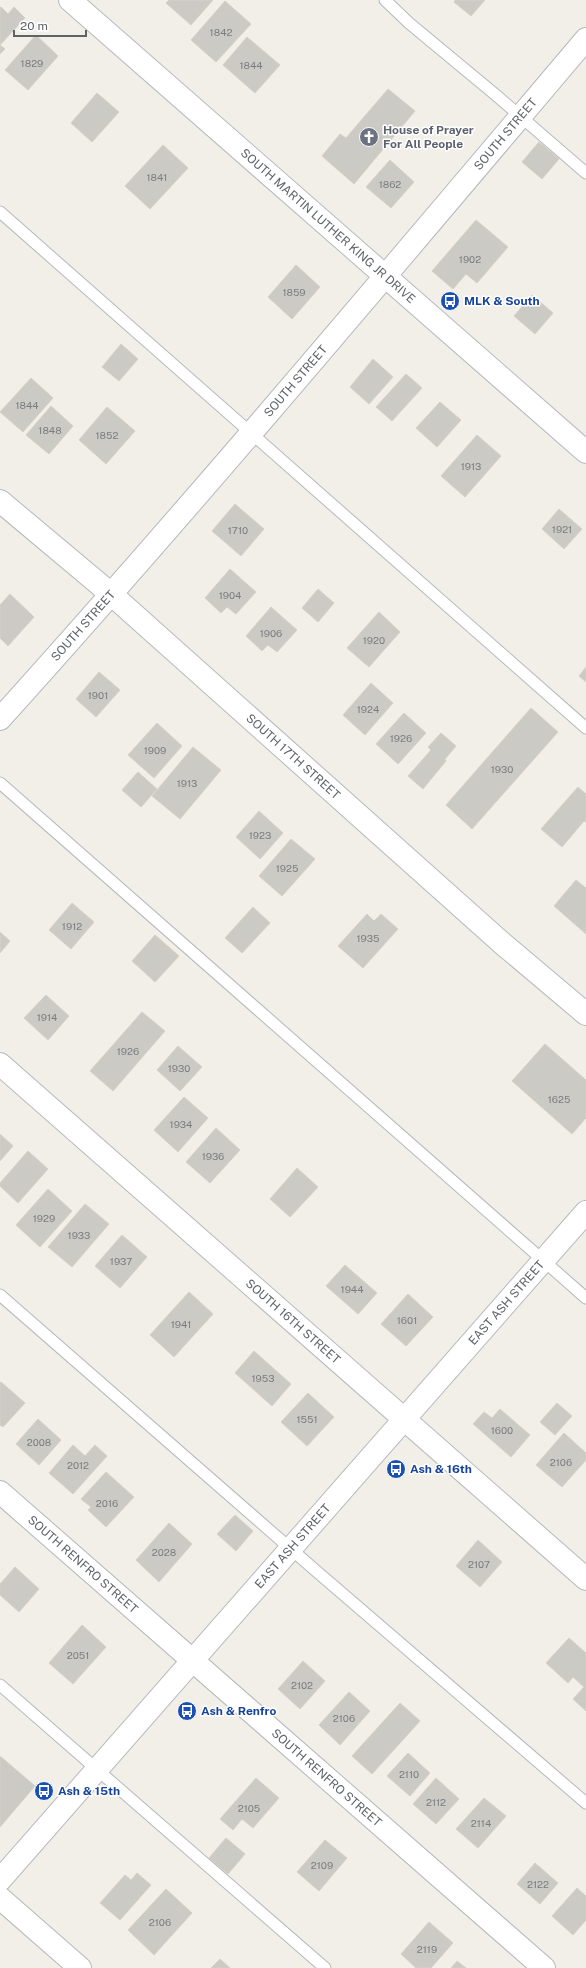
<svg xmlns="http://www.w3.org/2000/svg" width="586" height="1968" viewBox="0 0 586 1968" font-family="'Public Sans',sans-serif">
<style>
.building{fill:#cccac5;stroke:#d6d1c6}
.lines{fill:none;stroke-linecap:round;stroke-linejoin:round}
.lane-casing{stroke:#b5b8bc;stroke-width:13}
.street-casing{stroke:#b5b8bc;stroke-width:24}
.secondary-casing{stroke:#b6babf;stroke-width:24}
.lane{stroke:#fff;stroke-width:11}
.street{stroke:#fff;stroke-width:22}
.secondary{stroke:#fff;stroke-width:22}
.labels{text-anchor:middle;stroke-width:3;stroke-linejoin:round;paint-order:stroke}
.number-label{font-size:10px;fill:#7a7d7f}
.worship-label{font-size:12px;font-weight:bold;fill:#5b616d;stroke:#fff;text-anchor:start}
.street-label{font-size:12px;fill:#5f6368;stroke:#fff}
.transit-label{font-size:12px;font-weight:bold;fill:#164399;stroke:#fff;text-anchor:start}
</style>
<rect width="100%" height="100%" fill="#f1efe8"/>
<!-- building -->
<g class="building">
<polygon points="169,0 213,0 191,25 166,3"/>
<polygon points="455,0 485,0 471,16 454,2"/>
<polygon points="225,1 251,24 216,62 191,40"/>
<polygon points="1,7 8,14 14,7 25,18 0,45 5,49 0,54 0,8"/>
<polygon points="36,35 58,56 28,90 5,70"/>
<polygon points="247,37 280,65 255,93 223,65"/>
<polygon points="388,89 415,111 354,184 322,156 340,134 346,138"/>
<polygon points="97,93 119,112 92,142 71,123"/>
<polygon points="539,142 559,159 542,179 522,162"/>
<polygon points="163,145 188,168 150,209 125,186"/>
<polygon points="390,160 414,182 391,208 366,187"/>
<polygon points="476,220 508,247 477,283 466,274 453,289 432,271"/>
<polygon points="296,265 320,287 292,319 268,297"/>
<polygon points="532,295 553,313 535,334 514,316"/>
<polygon points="121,344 138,359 119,381 102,367"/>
<polygon points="373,359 393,377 369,404 350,387"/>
<polygon points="406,374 422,388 392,421 376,407"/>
<polygon points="31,378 53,398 23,432 0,412"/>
<polygon points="440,402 461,420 437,447 416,428"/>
<polygon points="51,406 73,426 49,454 26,435"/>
<polygon points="107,407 135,431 106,464 79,440"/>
<polygon points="477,435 501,456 465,497 441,476"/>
<polygon points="235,504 264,529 241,556 212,531"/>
<polygon points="559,509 582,529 564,549 542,529"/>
<polygon points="230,569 256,592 236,614 227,607 221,613 205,598"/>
<polygon points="318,589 334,603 318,622 302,608"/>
<polygon points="10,594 34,617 8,646 0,638 0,605"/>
<polygon points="271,607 297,630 277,652 268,645 262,651 246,636"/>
<polygon points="379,612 400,632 369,667 347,648"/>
<polygon points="586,667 586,682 579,676"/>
<polygon points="99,672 120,690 96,717 76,699"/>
<polygon points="371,683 393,703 365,735 343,715"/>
<polygon points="531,708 558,732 472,829 446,805"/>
<polygon points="404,713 426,733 398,764 376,744"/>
<polygon points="157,723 182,746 154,778 128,755"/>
<polygon points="441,733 456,746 445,759 446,761 423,789 408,776 431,750 428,747"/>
<polygon points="193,747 221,770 180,819 152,796"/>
<polygon points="138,772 157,789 141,807 122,790"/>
<polygon points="578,787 586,794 586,822 584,821 562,847 541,829"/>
<polygon points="259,811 283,833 260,859 236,837"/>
<polygon points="291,839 315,859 282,896 259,876"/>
<polygon points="576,880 586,888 586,934 554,906"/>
<polygon points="72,903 94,922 71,949 49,930"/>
<polygon points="253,907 270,923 242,953 225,938"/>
<polygon points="367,914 374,921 381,914 398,929 363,968 338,946"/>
<polygon points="0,932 10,941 0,953"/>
<polygon points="155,935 179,956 155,982 132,961"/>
<polygon points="46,995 69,1016 48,1040 24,1018"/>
<polygon points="142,1012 165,1031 113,1091 90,1071"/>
<polygon points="545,1044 586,1080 586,1118 572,1134 512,1081"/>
<polygon points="178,1046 202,1067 180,1091 157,1070"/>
<polygon points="184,1097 208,1118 178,1152 154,1130"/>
<polygon points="216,1128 240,1150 210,1183 186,1162"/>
<polygon points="0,1134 13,1146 0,1161"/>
<polygon points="28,1151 48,1169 18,1203 0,1186 0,1183"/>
<polygon points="297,1168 318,1187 290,1217 270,1199"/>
<polygon points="48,1189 72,1211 40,1247 16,1225"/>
<polygon points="85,1204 109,1224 72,1267 48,1247"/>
<polygon points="122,1235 147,1257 120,1288 95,1266"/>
<polygon points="345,1265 377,1293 358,1314 326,1286"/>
<polygon points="189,1292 213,1314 174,1357 150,1335"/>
<polygon points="408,1294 433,1317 406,1346 381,1324"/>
<polygon points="254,1351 291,1384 272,1406 235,1373"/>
<polygon points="1,1382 25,1403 3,1427 0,1425 0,1383"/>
<polygon points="308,1393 334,1417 307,1446 281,1422"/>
<polygon points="557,1403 572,1416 555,1435 540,1422"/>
<polygon points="500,1409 530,1435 511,1457 473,1424 484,1412 492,1418"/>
<polygon points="38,1419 61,1440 39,1465 16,1444"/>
<polygon points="564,1433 586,1453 586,1460 562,1487 536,1465"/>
<polygon points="73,1445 85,1456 95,1445 107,1456 73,1494 49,1473"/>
<polygon points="106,1472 134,1497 106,1527 88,1510 91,1507 81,1499"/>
<polygon points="235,1515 253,1531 236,1551 217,1534"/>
<polygon points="169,1523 192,1544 159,1582 136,1560"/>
<polygon points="478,1540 502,1562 480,1587 456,1566"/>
<polygon points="15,1567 39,1589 19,1612 0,1595 0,1584"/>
<polygon points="82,1625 106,1647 73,1684 49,1663"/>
<polygon points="569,1638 586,1653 586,1711 573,1699 584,1687 573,1677 568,1683 546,1663"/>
<polygon points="303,1661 325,1681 300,1709 278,1689"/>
<polygon points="349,1692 370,1711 340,1745 319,1725"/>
<polygon points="400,1703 420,1721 372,1774 352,1756"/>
<polygon points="408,1753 430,1773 410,1796 387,1776"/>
<polygon points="0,1756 35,1786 0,1827"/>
<polygon points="256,1778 279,1798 253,1828 242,1819 233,1830 220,1819"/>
<polygon points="436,1778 459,1799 436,1824 413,1804"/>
<polygon points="484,1798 506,1816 478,1848 456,1829"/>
<polygon points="226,1838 245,1854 228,1874 209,1858"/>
<polygon points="325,1840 347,1858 319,1891 297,1872"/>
<polygon points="535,1863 558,1883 540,1904 517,1884"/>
<polygon points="137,1873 151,1885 120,1920 100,1903 125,1875 131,1880"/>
<polygon points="577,1888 586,1896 586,1920 573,1935 552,1916"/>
<polygon points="166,1889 192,1913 154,1955 128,1930"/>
<polygon points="429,1922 453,1943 431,1968 416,1968 401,1954"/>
<polygon points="220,1959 230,1968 211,1968"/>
<polygon points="457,1961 466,1968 451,1968"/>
</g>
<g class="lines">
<defs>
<g id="lane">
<polyline points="385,0 409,23 497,96 586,173"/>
<polyline points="0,212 586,728"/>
<polyline points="0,783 586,1298"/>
<polyline points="0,1295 315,1570 586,1803"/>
<polyline points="0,1685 325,1968"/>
</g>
<g id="street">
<path id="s1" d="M0,501l111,93 392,350 83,70"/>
<path id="s2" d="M0,719c200,-222 393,-452 586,-680"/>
<path id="s3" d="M0,1064l586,515"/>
<path id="s4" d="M0,1492l544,476"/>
<polyline points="0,1898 80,1968"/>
</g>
<g id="secondary">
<path id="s5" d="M70,0l516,452"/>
<path id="s6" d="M0,1880l586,-668"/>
</g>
</defs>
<!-- lane casing -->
<use href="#lane" class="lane-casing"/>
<!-- street casing -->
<use href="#street" class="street-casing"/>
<!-- secondary casing -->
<use href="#secondary" class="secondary-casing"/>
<!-- lane -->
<use href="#lane" class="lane"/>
<!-- street -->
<use href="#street" class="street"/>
<!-- secondary -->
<use href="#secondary" class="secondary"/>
</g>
<!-- icons -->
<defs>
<symbol id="church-disc" viewBox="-11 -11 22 22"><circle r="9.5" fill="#6b7280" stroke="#fff"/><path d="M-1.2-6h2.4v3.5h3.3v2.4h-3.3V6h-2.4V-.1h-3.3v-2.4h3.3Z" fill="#fff"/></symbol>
<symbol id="bus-disc" viewBox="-11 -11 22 22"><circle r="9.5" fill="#1a4fb4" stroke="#fff"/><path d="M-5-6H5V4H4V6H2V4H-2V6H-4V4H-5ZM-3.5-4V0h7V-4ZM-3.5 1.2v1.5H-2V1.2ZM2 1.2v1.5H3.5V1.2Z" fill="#fff"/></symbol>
</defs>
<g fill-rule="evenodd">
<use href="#church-disc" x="358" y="126" width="22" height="22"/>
<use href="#bus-disc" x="439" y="290" width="22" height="22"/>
<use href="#bus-disc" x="385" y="1458" width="22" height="22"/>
<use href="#bus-disc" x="176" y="1700" width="22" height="22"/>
<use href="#bus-disc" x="33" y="1780" width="22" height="22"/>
</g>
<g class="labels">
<!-- number labels -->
<g class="number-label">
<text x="221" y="36">1842</text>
<text x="32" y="67">1829</text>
<text x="251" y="69">1844</text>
<text x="157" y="181">1841</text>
<text x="390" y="188">1862</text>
<text x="470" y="263">1902</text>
<text x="294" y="296">1859</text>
<text x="27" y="409">1844</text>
<text x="50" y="434">1848</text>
<text x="107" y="439">1852</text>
<text x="471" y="470">1913</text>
<text x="562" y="533">1921</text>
<text x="238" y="534">1710</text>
<text x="230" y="599">1904</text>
<text x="271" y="637">1906</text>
<text x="374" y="644">1920</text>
<text x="98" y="699">1901</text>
<text x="368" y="713">1924</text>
<text x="401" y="742">1926</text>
<text x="155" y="754">1909</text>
<text x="502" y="773">1930</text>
<text x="187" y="787">1913</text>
<text x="260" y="839">1923</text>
<text x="287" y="872">1925</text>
<text x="72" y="930">1912</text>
<text x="368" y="942">1935</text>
<text x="47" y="1021">1914</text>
<text x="128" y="1055">1926</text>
<text x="179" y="1072">1930</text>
<text x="559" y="1103">1625</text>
<text x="181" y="1128">1934</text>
<text x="213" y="1160">1936</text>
<text x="44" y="1222">1929</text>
<text x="79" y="1239">1933</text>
<text x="121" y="1265">1937</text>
<text x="352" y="1293">1944</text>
<text x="407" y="1324">1601</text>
<text x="181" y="1328">1941</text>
<text x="263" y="1382">1953</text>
<text x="307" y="1423">1551</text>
<text x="502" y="1434">1600</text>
<text x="39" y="1446">2008</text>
<text x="561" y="1466">2106</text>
<text x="78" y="1469">2012</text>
<text x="107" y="1507">2016</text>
<text x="164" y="1556">2028</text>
<text x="479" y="1568">2107</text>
<text x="78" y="1659">2051</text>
<text x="302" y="1689">2102</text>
<text x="344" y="1722">2106</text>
<text x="409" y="1778">2110</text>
<text x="436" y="1806">2112</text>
<text x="249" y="1812">2105</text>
<text x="481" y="1827">2114</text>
<text x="322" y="1869">2109</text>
<text x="538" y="1888">2122</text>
<text x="160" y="1926">2106</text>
<text x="427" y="1953">2119</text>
</g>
<!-- worship labels -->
<g class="worship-label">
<text x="383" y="134">House of Prayer<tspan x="383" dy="14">For All People</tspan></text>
</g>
<!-- street labels -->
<g class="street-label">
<text dy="4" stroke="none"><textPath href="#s2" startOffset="773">SOUTH STREET</textPath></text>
<text dy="4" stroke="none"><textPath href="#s5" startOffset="343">SOUTH MARTIN LUTHER KING JR DRIVE</textPath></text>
<text dy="4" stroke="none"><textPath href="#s2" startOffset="449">SOUTH STREET</textPath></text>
<text dy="4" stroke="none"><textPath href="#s2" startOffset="125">SOUTH STREET</textPath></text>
<text dy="4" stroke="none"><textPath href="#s1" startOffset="389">SOUTH 17TH STREET</textPath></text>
<text dy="4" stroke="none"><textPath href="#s6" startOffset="768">EAST ASH STREET</textPath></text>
<text dy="4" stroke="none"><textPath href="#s3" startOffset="390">SOUTH 16TH STREET</textPath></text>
<text dy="4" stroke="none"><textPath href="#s6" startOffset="444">EAST ASH STREET</textPath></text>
<text dy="4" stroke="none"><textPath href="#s4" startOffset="110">SOUTH RENFRO STREET</textPath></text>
<text dy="4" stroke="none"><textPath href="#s4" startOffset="434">SOUTH RENFRO STREET</textPath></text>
</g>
<!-- transit labels -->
<g class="transit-label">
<text x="464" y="305">MLK &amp; South</text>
<text x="410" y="1473">Ash &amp; 16th</text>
<text x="201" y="1715">Ash &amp; Renfro</text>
<text x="58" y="1795">Ash &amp; 15th</text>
</g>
</g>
<!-- scale -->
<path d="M14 30v6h72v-6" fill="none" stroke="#5f6368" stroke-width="2"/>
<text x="20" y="30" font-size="12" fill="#5f6368" stroke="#ffffff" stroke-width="3" paint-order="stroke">20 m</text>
</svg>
